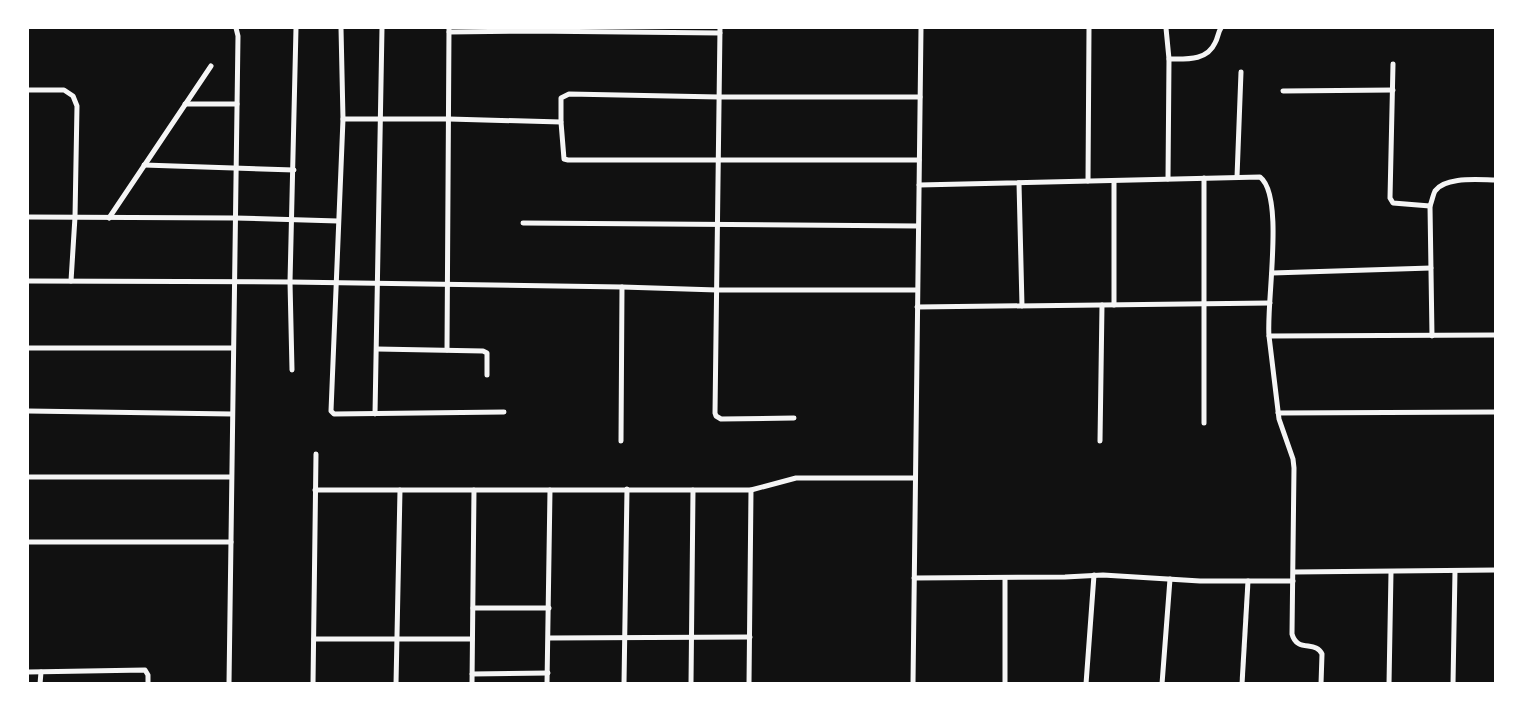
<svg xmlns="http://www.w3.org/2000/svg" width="1523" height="711" viewBox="0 0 1523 711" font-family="Roboto,sans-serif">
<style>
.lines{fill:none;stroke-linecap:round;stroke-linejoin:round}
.minor{stroke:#f5f5f5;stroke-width:5}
</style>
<rect width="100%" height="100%" fill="#111"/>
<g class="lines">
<!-- minor -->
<g class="minor">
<polyline points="341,28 343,119 331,411 334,414 504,412"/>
<polyline points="720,28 715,413 716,416 721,419 794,418"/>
<polyline points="1166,28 1169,59 1168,179"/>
<polyline points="449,32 529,31 720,33"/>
<path d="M1169,59c17,0 38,2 46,-16 3,-5 3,-11 6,-15"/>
<polyline points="1393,64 1390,198 1393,203 1430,206"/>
<polyline points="28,90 64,90 73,96 77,106 75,217 71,281"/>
<polyline points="1283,91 1393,90"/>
<polyline points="185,104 237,104"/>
<polyline points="343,119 449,119 561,122"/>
<polyline points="919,160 568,160 564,159 561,122 561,98 569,94 719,97 920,97"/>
<polyline points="144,165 294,170"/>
<polyline points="1237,177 1241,72"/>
<polyline points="1204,178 1204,423"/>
<polyline points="1088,181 1089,28"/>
<polyline points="1114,181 1114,305"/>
<polyline points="1019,183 1022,306"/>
<path d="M919,185l341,-8c25,19 6,126 9,159l10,83 14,40 1,9 -2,166c5,19 24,6 30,20l-1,30"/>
<polyline points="28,217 235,218 338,221"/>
<polyline points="109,218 211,66"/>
<polyline points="523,223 918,226"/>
<polyline points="1272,273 1431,268"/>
<polyline points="28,281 290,282 622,287 717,290 917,290"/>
<polyline points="917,307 1270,303"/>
<polyline points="1269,336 1496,335"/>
<path d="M1432,336l-2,-130c2,-5 3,-11 5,-15 10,-15 45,-11 61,-11"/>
<polyline points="28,348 233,348"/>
<polyline points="377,349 483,351 487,353 487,375"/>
<polyline points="447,350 449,28"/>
<polyline points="292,370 290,282 296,28"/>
<polyline points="28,411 232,414"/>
<polyline points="1278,413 1496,412"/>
<polyline points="375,414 382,28"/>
<polyline points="621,441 622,287"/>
<polyline points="1100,441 1102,305"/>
<polyline points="28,477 231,477"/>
<polyline points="315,490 751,490 796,478 915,478"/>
<polyline points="28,542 231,542"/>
<polyline points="1294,572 1496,570"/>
<polyline points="914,578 1065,577 1103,575 1200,581 1293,581"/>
<polyline points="1005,578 1005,684"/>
<polyline points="473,608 549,608"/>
<polyline points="549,638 750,637"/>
<polyline points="314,639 472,639"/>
<polyline points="28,672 145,670 148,675 148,684"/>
<polyline points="472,674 548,673"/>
<polyline points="40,684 41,672"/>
<polyline points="229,684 238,36 236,28"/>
<polyline points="313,684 316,454"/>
<polyline points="396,684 400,490"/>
<polyline points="472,684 474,490"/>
<polyline points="547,684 550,490"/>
<polyline points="624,684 627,489"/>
<polyline points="691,684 693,490"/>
<polyline points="749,684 751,490"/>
<polyline points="913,684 921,28"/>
<polyline points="1086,684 1094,575"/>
<polyline points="1162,684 1170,579"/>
<polyline points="1242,684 1248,581"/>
<polyline points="1389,684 1391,572"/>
<polyline points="1453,684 1455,571"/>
</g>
</g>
<!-- border -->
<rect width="1523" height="711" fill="none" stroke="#ffffff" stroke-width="58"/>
</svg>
